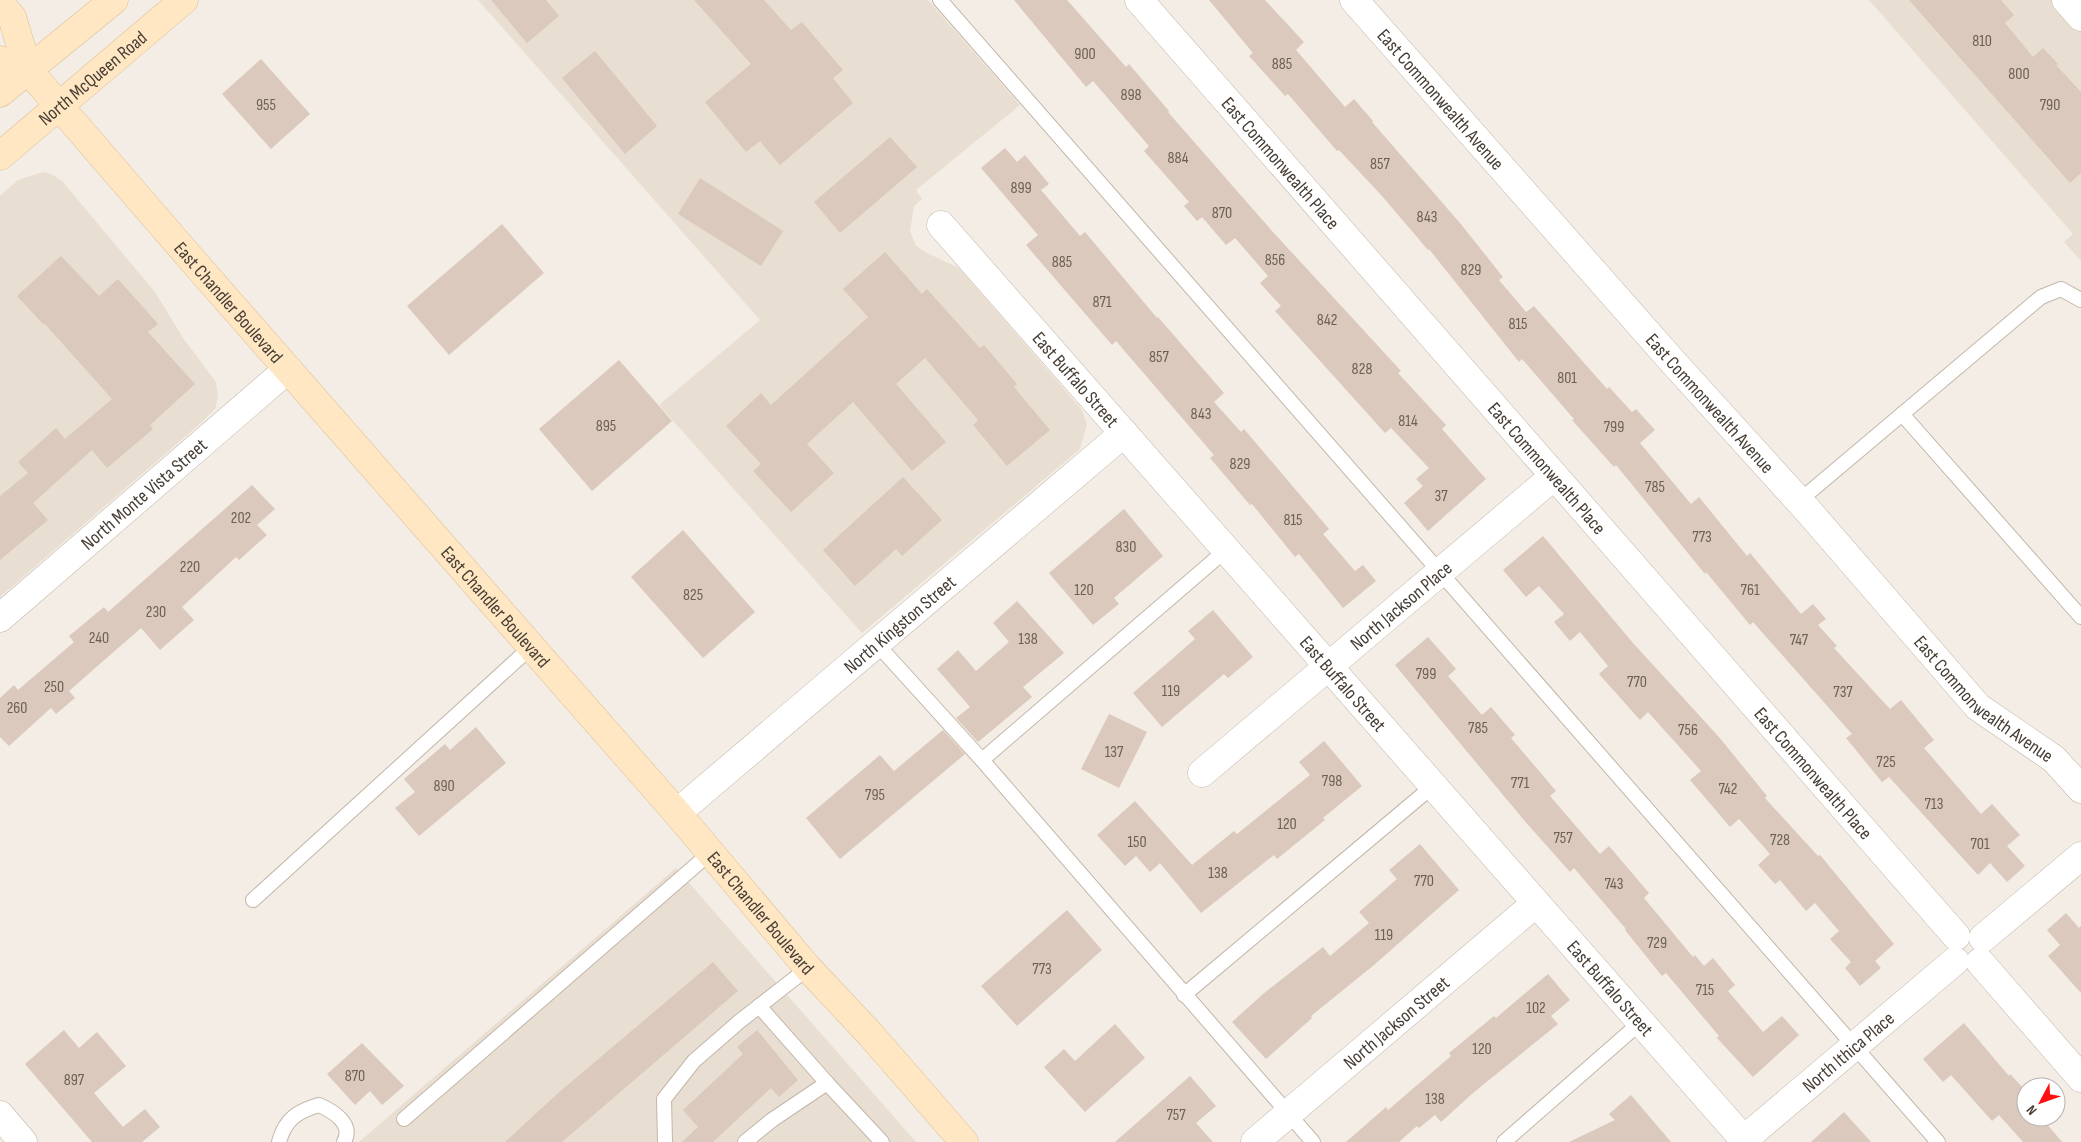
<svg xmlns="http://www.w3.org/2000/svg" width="2081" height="1142" viewBox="0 0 2081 1142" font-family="'Sofia Sans Condensed',sans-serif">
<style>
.residential{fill:#e9ded2}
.building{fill:#dac9bc}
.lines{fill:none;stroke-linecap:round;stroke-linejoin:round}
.service-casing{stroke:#c3b6a9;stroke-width:16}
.minor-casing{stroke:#c3b6a9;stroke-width:29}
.secondary-casing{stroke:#dcbd92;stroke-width:29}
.service{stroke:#fff;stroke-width:14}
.minor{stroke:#fff;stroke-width:28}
.secondary{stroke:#ffe7c4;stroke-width:28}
.labels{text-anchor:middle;stroke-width:4.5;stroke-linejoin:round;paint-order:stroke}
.number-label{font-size:16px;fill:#6c6056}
.street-label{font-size:19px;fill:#473d34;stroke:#fff}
</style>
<rect width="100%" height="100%" fill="#f4ede5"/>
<!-- residential -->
<g class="residential">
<polygon points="478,0 928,0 1020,105 916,190 922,199 914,206 910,231 916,246 927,253 959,268 1082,410 1087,424 1080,449 862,633 659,405 760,320"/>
<polygon points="1869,0 2081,0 2081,261 2064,242 2073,234"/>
<polygon points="43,172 51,174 62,181 155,292 183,338 216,382 218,397 215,409 203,421 0,597 0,196 18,180"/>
<polygon points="676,868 916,1142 359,1142"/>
</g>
<!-- building -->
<g class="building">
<polygon points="491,0 546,0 559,16 527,43"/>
<polygon points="694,0 764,0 791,30 802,22 843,70 833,78 853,103 780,165 760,141 746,152 705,102 751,64"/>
<polygon points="1014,0 1067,0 1126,67 1129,64 1169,111 1168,112 1272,231 1356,322 1401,371 1398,373 1446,425 1442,429 1486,479 1428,531 1404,503 1423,486 1416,479 1429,468 1391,428 1385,433 1275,311 1281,306 1260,283 1268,276 1235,238 1226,245 1202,217 1197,221 1184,206 1189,202 1144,151 1149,146 1093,81 1086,87"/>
<polygon points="1209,0 1265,0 1304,42 1296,50 1345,107 1354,99 1373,121 1372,122 1460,223 1503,277 1499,280 1526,312 1534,306 1607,389 1609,387 1632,412 1636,409 1655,430 1640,443 1691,504 1699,497 1747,556 1750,553 1801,614 1813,604 1826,619 1818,625 1837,646 1834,648 1890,709 1901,700 1934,740 1924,748 1981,814 1992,804 2020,835 2007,846 2025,866 2007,882 1990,863 1978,875 1889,777 1882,782 1846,738 1852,734 1753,622 1750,625 1706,572 1705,574 1616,465 1614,467 1572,420 1574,419 1522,359 1519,362 1429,249 1428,250 1382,196 1339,150 1337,151 1288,94 1285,96 1249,56 1253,53"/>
<polygon points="1909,0 2001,0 2014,15 2005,23 2033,57 2043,48 2058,64 2056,65 2081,92 2081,173 2070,183"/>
<polygon points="595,51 657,126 625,154 562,78"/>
<polygon points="261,59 310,114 271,149 222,94"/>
<polygon points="890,137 917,167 840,233 814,202"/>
<polygon points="1005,148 1017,162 1025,155 1049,184 1041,190 1080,236 1085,232 1157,318 1158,317 1224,393 1214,402 1241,432 1244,429 1329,529 1323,534 1355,571 1363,565 1376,581 1343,608 1299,554 1295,557 1252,504 1250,505 1210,458 1214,455 1116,341 1112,345 1026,245 1038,235 981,168"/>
<polygon points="700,178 783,231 761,266 678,214"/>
<polygon points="502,224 544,273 449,355 407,306"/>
<polygon points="885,252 922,294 927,289 980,348 984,345 1017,384 1014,387 1050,430 1007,466 973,425 978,420 925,358 896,384 946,442 912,471 853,402 807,444 834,473 791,512 753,471 761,464 726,426 761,393 771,405 868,317 843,289"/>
<polygon points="61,256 99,296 118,279 158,324 148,332 195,384 150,425 153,429 107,468 92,450 33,503 48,520 0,560 0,496 28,473 18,462 56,428 65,439 112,399 45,324 44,325 17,296"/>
<polygon points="619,360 672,421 592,491 539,429"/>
<polygon points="903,477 942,520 902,556 896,549 855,586 823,550"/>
<polygon points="252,485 275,509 257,525 267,535 239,560 236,557 182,607 194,620 160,650 141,628 69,691 75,698 56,714 51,708 9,746 0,737 0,698 14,685 18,690 74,642 69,636 104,607 108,612"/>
<polygon points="1124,509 1163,556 1114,598 1119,604 1093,625 1049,573"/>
<polygon points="683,530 755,612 703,658 631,577"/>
<polygon points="1543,536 1633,643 1719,737 1767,796 1765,798 1818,856 1820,855 1894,944 1875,961 1881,968 1860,986 1845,968 1851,962 1830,939 1839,931 1815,903 1806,911 1780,880 1775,884 1758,865 1770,854 1739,819 1730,827 1690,780 1701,771 1648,712 1640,720 1599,674 1608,666 1580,632 1570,641 1554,622 1564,614 1539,586 1526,597 1503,570"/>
<polygon points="1017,601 1064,653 1023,687 1032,697 978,742 956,718 970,707 937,669 958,650 976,671 1009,642 993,623"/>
<polygon points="1213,610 1253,657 1228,678 1224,674 1162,727 1133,693 1195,639 1188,631"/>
<polygon points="1428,637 1456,669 1448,676 1482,715 1491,707 1515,735 1511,738 1556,791 1550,796 1600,854 1609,846 1649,893 1644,898 1693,957 1695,955 1704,966 1713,958 1735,985 1728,991 1763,1032 1782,1016 1799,1035 1753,1077 1717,1038 1719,1036 1666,973 1662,976 1625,930 1626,929 1574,868 1570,872 1523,819 1395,665"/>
<polygon points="1109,714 1147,732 1119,788 1081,769"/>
<polygon points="476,727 506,763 419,836 395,808 415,792 404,779 445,744 450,750"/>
<polygon points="943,730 965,754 840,859 806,818 880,755 894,771"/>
<polygon points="1324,741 1362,786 1323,818 1325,820 1277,859 1274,855 1201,913 1160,863 1150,872 1136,856 1125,866 1097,835 1135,801 1192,865 1234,831 1237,834 1310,775 1299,762"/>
<polygon points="1420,844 1459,890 1374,965 1311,1016 1312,1018 1266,1059 1232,1022 1263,994 1323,947 1330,956 1369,923 1359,912 1397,879 1389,870"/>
<polygon points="1067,910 1102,950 1017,1026 981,986"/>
<polygon points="2066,913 2079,928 2081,926 2081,993 2048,956 2060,945 2047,930"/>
<polygon points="713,962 738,991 562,1142 505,1142 557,1094"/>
<polygon points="1548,974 1570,1000 1551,1016 1558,1024 1473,1093 1441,1122 1435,1115 1419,1128 1417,1126 1399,1142 1346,1142 1386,1107 1388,1110 1451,1056 1449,1053 1494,1016 1496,1018"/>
<polygon points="1964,1023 2009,1076 2010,1074 2026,1091 2026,1117 2041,1117 2062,1142 2023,1142 1999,1115 1992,1121 1951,1075 1943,1082 1923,1059"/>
<polygon points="1115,1024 1145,1058 1085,1112 1044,1067 1064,1049 1075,1061"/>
<polygon points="64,1030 79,1048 97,1032 126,1066 94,1093 123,1127 145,1109 160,1127 142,1142 92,1142 25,1064"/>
<polygon points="757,1030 798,1080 779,1097 771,1088 713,1142 682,1142 698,1127 683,1110 743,1054 737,1047"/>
<polygon points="362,1043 404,1086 382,1105 370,1091 355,1105 327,1074"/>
<polygon points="1190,1076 1216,1106 1196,1123 1213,1142 1115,1142"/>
<polygon points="1631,1095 1671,1142 1569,1142 1615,1120 1609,1114"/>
<polygon points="1844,1112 1871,1142 1811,1142"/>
</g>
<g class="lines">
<defs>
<g id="service">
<polyline points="940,0 1938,1142"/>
<polyline points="1902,414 2081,617"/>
<polyline points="1799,501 2041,297 2061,289 2081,300"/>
<polyline points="876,643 982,760 1313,1142"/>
<polyline points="982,760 1226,550"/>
<polyline points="253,900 531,647"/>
<polyline points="1184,995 1433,786"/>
<polyline points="827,1083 882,1142"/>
<polyline points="404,1119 710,853"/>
<path d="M279,1142c6,-23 19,-31 40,-37 14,6 35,19 25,37"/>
<polyline points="665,1142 664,1099 694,1061 740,1021 808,968"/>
<polyline points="745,1142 772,1120 827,1083 759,1006"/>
<polyline points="1504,1142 1641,1022"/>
</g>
<g id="minor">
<path id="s1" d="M1139,0l817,936"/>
<path id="s2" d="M1354,0l319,362 137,151 168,194 76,52 27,30"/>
<polyline points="2066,0 2081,17"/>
<path id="s3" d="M941,225l805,917"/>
<path id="s4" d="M0,618l288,-249"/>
<path id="s5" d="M1202,773l352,-297"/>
<path id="s6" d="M677,813l447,-380"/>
<polyline points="1983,938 2081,856"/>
<polyline points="1980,962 2081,1078"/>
<polyline points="0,1115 23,1142"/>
<path id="s7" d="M1255,1142l281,-239"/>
<path id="s8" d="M1741,1142l214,-181"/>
</g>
<g id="secondary">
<path id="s9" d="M0,4l12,13 16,53 165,191 484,552 131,155 62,66 94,108"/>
<polyline points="0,60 28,70"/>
<polyline points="0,93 114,0"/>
<path id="s10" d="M0,156l184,-156"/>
</g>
</defs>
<!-- service casing -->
<use href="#service" class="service-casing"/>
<!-- minor casing -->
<use href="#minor" class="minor-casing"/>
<!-- secondary casing -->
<use href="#secondary" class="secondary-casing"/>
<!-- service -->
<use href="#service" class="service"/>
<!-- minor -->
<use href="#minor" class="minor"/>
<!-- secondary -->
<use href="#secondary" class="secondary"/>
</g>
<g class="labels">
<!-- number labels -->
<g class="number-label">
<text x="1982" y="46">810</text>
<text x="1085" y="59">900</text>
<text x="1282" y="69">885</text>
<text x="2019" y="79">800</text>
<text x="1131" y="100">898</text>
<text x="266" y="110">955</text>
<text x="2050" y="110">790</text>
<text x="1178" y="163">884</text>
<text x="1380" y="169">857</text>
<text x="1021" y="193">899</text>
<text x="1222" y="218">870</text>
<text x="1427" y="222">843</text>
<text x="1275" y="265">856</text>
<text x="1062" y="267">885</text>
<text x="1471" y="275">829</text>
<text x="1102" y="307">871</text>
<text x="1327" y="325">842</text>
<text x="1518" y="329">815</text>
<text x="1159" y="362">857</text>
<text x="1362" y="374">828</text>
<text x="1567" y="383">801</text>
<text x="1201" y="419">843</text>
<text x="1408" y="426">814</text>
<text x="606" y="431">895</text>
<text x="1614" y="432">799</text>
<text x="1240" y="469">829</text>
<text x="1655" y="492">785</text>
<text x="1441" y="501">37</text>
<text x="241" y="523">202</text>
<text x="1293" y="525">815</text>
<text x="1702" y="542">773</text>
<text x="1126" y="552">830</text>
<text x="190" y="572">220</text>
<text x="1084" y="595">120</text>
<text x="1750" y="595">761</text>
<text x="693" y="600">825</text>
<text x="156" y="617">230</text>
<text x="99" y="643">240</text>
<text x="1028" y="644">138</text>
<text x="1799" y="645">747</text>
<text x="1426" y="679">799</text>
<text x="1637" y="687">770</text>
<text x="54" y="692">250</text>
<text x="1171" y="696">119</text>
<text x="1843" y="697">737</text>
<text x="17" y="713">260</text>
<text x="1478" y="733">785</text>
<text x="1688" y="735">756</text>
<text x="1114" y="757">137</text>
<text x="1886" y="767">725</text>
<text x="1332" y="786">798</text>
<text x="1520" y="788">771</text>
<text x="444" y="791">890</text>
<text x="1728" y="794">742</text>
<text x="875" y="800">795</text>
<text x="1934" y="809">713</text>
<text x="1287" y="829">120</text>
<text x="1563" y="843">757</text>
<text x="1780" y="845">728</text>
<text x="1137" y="847">150</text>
<text x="1980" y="849">701</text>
<text x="1218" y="878">138</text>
<text x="1424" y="886">770</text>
<text x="1614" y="889">743</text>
<text x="1384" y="940">119</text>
<text x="1657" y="948">729</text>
<text x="1042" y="974">773</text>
<text x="1705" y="995">715</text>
<text x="1536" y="1013">102</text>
<text x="1482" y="1054">120</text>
<text x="355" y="1081">870</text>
<text x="74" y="1085">897</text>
<text x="1435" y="1104">138</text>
<text x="1176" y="1120">757</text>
</g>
<!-- street labels -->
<g class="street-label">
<text dy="7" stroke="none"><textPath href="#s10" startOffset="121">North McQueen Road</textPath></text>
<text dy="7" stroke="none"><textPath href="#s2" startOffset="132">East Commonwealth Avenue</textPath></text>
<text dy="7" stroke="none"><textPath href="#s1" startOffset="216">East Commonwealth Place</textPath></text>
<text dy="7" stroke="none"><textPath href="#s9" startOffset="380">East Chandler Boulevard</textPath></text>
<text dy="7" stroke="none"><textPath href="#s3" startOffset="205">East Buffalo Street</textPath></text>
<text dy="7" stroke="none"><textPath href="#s2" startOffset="538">East Commonwealth Avenue</textPath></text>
<text dy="7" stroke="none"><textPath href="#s1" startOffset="621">East Commonwealth Place</textPath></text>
<text dy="7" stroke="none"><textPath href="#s4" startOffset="190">North Monte Vista Street</textPath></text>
<text dy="7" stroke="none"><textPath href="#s5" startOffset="260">North Jackson Place</textPath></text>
<text dy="7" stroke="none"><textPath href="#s9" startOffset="785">East Chandler Boulevard</textPath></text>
<text dy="7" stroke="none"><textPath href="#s6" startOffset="292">North Kingston Street</textPath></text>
<text dy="7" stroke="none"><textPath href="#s3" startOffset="610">East Buffalo Street</textPath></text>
<text dy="7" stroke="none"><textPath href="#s2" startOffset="942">East Commonwealth Avenue</textPath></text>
<text dy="7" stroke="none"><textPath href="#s1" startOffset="1026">East Commonwealth Place</textPath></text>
<text dy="7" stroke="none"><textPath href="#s9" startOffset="1190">East Chandler Boulevard</textPath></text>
<text dy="7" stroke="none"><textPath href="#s3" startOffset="1015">East Buffalo Street</textPath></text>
<text dy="7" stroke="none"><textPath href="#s7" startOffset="185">North Jackson Street</textPath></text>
<text dy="7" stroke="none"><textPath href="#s8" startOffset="140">North Ithica Place</textPath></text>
</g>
</g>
<!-- north arrow -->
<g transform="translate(2041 1102) rotate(229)"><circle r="24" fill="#ffffff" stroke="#b5b1ae"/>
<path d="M0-4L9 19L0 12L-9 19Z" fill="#ff1112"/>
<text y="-8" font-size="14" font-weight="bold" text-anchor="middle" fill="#473d34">N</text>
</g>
</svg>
